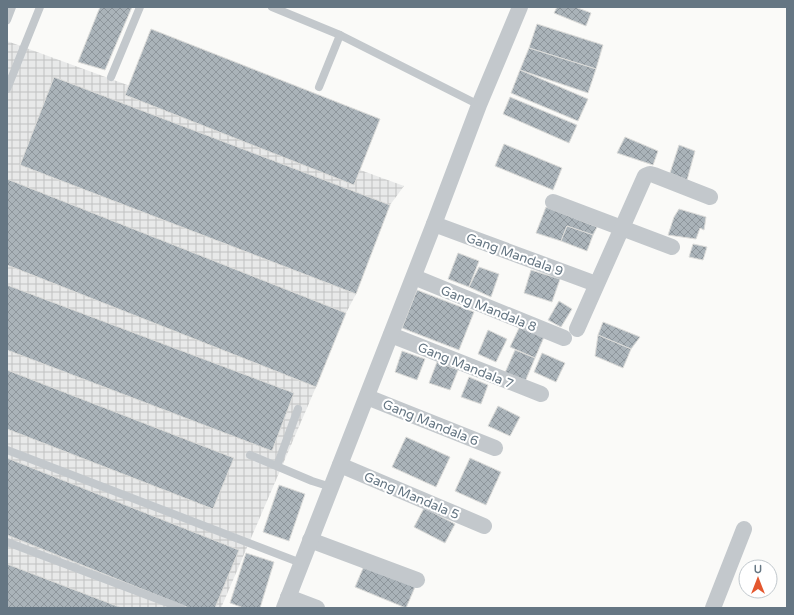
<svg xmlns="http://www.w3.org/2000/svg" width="794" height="615" viewBox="0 0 794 615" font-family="'Varela Round',sans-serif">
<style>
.industrial{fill:url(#industrial-grid)}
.building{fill:url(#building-cross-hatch);stroke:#dcdcda}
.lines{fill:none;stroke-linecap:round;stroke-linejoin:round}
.service{stroke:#c3c8cc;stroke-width:8}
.minor{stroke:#c3c8cc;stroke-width:16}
.labels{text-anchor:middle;stroke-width:4;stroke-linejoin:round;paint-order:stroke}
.street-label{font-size:13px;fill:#657683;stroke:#fff}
</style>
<defs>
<pattern id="industrial-grid" width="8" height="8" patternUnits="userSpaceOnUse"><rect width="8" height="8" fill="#e8e9e9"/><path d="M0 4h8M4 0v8" fill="none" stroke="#c0c1c2"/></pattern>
<pattern id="building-cross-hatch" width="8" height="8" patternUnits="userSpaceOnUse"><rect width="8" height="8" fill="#aab3b9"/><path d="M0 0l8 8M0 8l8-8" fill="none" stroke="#8e969c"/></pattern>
</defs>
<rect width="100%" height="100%" fill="#fafaf8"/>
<!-- industrial -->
<polygon class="industrial" points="7,41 404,186 390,205 356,294 346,313 316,387 221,608 7,608"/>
<!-- building -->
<g class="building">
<polygon points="100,7 132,7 105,70 78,62"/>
<polygon points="557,7 575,7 591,13 586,26 554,13"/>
<polygon points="537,24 603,45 596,69 529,48"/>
<polygon points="151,29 380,119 354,185 125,95"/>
<polygon points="529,48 596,69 588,93 520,70"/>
<polygon points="520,70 588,99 578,121 511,93"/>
<polygon points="54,77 390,205 356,294 20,165"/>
<polygon points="510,97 577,125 569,143 503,114"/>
<polygon points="625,137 658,151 653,165 617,153"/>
<polygon points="504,144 562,168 553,190 495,166"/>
<polygon points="679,145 695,151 687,180 670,173"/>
<polygon points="7,179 346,313 316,387 7,265"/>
<polygon points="546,207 597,227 593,235 567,226 561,241 536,233"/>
<polygon points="679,209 706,217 704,230 700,228 696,239 668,235 674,217"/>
<polygon points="567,226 593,235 587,251 561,241"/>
<polygon points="693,244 707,247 703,260 689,257"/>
<polygon points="458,253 479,261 469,287 448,279"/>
<polygon points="479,267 499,274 491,297 469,287"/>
<polygon points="531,270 560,279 552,302 524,293"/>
<polygon points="7,285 294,393 272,451 7,350"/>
<polygon points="417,290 474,312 459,350 402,328"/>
<polygon points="559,301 572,309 561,327 548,320"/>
<polygon points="603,322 640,337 631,349 598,335"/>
<polygon points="520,326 544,337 535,358 510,347"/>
<polygon points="488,330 507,339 496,362 478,354"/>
<polygon points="598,335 631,349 623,368 595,356"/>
<polygon points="515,350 535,358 524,384 504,375"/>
<polygon points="402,351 425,359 417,380 395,372"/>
<polygon points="542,353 565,363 556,382 534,372"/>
<polygon points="437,362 458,370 450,390 429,383"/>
<polygon points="7,370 234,458 213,509 7,429"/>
<polygon points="469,377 488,385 481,404 461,397"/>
<polygon points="498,406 520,417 510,436 488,426"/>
<polygon points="406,437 450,457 436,487 392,467"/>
<polygon points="7,458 239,550 215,608 189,608 7,535"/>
<polygon points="470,458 501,472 486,505 455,491"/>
<polygon points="279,485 305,494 289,541 263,532"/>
<polygon points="424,508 455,524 445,543 414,527"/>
<polygon points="246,553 274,562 260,608 244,608 230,603"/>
<polygon points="7,564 122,608 7,608"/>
<polygon points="364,566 415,587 406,608 355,587"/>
</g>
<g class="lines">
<!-- service -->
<g class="service">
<polyline points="272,7 340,35 479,105"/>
<polyline points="7,20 12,7"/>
<polyline points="111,77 140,7"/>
<polyline points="319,87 340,35"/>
<polyline points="7,89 40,7"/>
<polyline points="7,450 301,563"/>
<polyline points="250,455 312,481 331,487"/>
<polyline points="277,466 298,409"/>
<polyline points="7,542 181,608"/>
</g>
<!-- minor -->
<g class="minor">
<polyline points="553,202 672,247"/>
<polyline points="434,224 596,284"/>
<polyline points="414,277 564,338"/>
<polyline points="577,329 645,176 650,174 654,175 710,197"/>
<polyline points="391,335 541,394"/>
<polyline points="367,397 495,448"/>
<polyline points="340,465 484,526"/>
<polyline points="310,540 417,580"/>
<polyline points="288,597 317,608"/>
<polyline points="284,608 434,224 479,105 520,7"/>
<polyline points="713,608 744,529"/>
</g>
</g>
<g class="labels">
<!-- street labels -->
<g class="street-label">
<text transform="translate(515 254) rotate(20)" y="5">Gang Mandala 9</text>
<text transform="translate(489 308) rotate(22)" y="5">Gang Mandala 8</text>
<text transform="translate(466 365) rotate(22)" y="5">Gang Mandala 7</text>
<text transform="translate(431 422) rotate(22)" y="5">Gang Mandala 6</text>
<text transform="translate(412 495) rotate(23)" y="5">Gang Mandala 5</text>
</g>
</g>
<!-- border -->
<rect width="794" height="615" fill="none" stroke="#657683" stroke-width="16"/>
<!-- north arrow -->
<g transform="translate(758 579)"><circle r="19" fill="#ffffff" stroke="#c1c8cd"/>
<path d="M0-3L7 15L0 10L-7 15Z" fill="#e4572e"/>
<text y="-6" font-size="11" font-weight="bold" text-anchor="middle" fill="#657683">U</text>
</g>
</svg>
